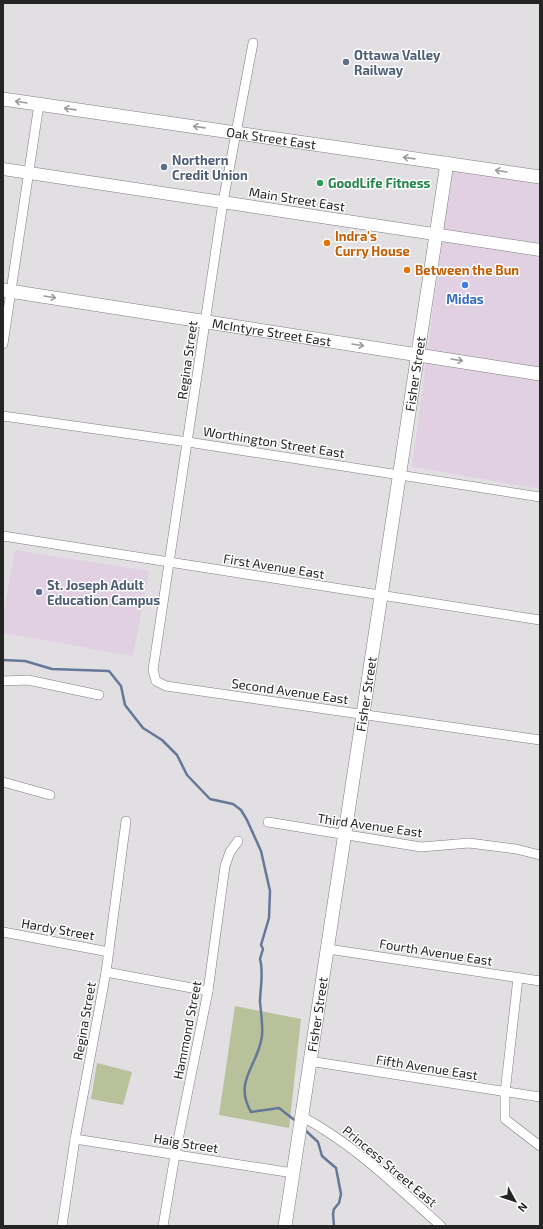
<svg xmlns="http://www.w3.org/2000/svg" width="543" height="1229" viewBox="0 0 543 1229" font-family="'Exo 2',sans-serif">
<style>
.commercial{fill:#e0d0e2}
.green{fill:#b9c19b}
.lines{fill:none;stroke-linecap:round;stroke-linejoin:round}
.stream{stroke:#667899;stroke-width:2.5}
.minor-casing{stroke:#7e7c7f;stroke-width:10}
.tertiary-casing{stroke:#7e7c7f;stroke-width:13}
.secondary-casing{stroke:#7e7c7f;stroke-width:14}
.minor{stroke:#fff;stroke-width:9}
.tertiary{stroke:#fff;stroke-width:12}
.secondary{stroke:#fff;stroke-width:13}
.oneway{stroke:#9c9c9d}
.service-dot{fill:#5c6f8a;stroke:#fff;stroke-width:1.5}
.leisure-dot{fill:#2e9e5b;stroke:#fff;stroke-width:1.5}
.food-dot{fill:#e8710a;stroke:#fff;stroke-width:1.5}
.shop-dot{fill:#3f7fe0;stroke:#fff;stroke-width:1.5}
.labels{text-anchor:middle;stroke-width:3;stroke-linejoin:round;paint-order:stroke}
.service-label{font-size:13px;font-weight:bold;fill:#4e5e75;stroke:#fff;text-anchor:start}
.street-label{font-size:13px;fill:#242425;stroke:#fff}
.leisure-label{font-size:13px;font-weight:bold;fill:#27864d;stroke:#fff;text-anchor:start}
.food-label{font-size:13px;font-weight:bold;fill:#c56008;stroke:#fff;text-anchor:start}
.shop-label{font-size:13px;font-weight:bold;fill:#366cbe;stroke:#fff}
</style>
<rect width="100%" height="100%" fill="#e1dfe2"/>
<!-- commercial -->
<g class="commercial">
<polygon points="452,169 540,182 540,489 412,467"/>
<polygon points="15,550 149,571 133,656 3,633 3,617"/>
</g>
<!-- green -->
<g class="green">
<polygon points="235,1006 301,1019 289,1128 219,1115"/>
<polygon points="97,1063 132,1072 123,1105 91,1099"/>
</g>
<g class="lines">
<!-- stream -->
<g class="stream">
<path d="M3,660l22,1 27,8 57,2 12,15 4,19 18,23 19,12 15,15 10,20 23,24 23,5 8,6 6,10 14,31 9,40 -1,27 -8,27 2,4 -3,10c4,14 0,30 0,43 1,11 3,23 2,34 -4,30 -29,45 -11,76l28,-4 18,14"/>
<polyline points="305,1130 318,1142 322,1156 336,1168 341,1194 339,1203 334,1209 333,1214 334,1226"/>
</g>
<defs>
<g id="minor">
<polyline points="253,43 223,202 153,670 156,681 166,686 540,740"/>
<polyline points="3,344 39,104"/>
<polyline points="3,416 188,442 540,497"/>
<polyline points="3,536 540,620"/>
<polyline points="3,681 28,680 99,695"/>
<polyline points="3,782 50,795"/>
<polyline points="268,822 421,847 469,843 516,849 540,855"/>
<polyline points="3,932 109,952"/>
<polyline points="328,949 540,981"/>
<polyline points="106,972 208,991"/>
<polyline points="518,978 505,1093 505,1119 540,1146"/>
<polyline points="309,1061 540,1097"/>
<path d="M301,1116c53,28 96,71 140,110"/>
<polyline points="75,1139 293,1173"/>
<polyline points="62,1226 75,1139 106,972 126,821"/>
<polyline points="163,1226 175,1155 208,991 225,866 230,852 238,841"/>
</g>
<polyline id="tertiary" points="3,169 540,250"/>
<g id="secondary">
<path id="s1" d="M3,99l537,78"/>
<path id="s2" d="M3,290l537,84"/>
<path id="s3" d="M285,1226l162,-1063"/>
</g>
</defs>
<!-- minor casing -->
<use href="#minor" class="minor-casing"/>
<!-- tertiary casing -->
<use href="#tertiary" class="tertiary-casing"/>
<!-- secondary casing -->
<use href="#secondary" class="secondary-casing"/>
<!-- minor -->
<use href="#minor" class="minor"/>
<!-- tertiary -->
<use href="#tertiary" class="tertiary"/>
<!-- secondary -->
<use href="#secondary" class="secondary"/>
</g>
<!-- one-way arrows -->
<defs><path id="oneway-shaft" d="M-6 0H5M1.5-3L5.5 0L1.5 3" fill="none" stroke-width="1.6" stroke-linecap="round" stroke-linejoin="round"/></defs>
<g class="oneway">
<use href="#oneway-shaft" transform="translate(21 102) rotate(-171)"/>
<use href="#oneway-shaft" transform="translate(70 109) rotate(-172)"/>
<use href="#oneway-shaft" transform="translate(199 127) rotate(-172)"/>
<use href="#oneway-shaft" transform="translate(409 158) rotate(-172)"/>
<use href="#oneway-shaft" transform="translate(501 171) rotate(-171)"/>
<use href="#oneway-shaft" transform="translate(50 297) rotate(9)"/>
<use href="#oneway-shaft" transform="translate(358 345) rotate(9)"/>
<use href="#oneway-shaft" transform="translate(457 360) rotate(9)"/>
</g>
<!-- markers -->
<g class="service-dot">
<circle cx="346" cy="62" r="4"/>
<circle cx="164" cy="167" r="4"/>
<circle cx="39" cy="592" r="4"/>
</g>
<circle class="leisure-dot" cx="320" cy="183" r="4"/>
<g class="food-dot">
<circle cx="327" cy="243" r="4"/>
<circle cx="407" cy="270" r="4"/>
</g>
<circle class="shop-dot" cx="465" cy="285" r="4"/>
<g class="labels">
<!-- service labels -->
<g class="service-label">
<text x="354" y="60">Ottawa Valley<tspan x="354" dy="15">Railway</tspan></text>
<text x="172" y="165">Northern<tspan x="172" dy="15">Credit Union</tspan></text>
<text x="47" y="590">St. Joseph Adult<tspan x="47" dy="15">Education Campus</tspan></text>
</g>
<!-- street labels -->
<g class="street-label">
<text dy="5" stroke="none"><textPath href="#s1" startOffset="271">Oak Street East</textPath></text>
<text transform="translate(297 199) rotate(9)" y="5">Main Street East</text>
<text dy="5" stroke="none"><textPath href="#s2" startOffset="272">McIntyre Street East</textPath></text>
<text transform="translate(187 360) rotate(-82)" y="5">Regina Street</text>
<text dy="5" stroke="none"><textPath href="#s3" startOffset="862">Fisher Street</textPath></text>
<text transform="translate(274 442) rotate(9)" y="5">Worthington Street East</text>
<text transform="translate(274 566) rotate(9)" y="5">First Avenue East</text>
<text transform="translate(290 691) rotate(8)" y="5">Second Avenue East</text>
<text dy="5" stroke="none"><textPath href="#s3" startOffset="538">Fisher Street</textPath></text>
<text transform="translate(370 825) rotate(8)" y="5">Third Avenue East</text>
<text transform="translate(58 929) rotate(10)" y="5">Hardy Street</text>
<text transform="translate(436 952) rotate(9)" y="5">Fourth Avenue East</text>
<text dy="5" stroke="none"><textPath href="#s3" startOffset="214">Fisher Street</textPath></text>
<text transform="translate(84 1021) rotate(-80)" y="5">Regina Street</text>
<text transform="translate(187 1030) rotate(-79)" y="5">Hammond Street</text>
<text transform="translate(427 1067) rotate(9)" y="5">Fifth Avenue East</text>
<text transform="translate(186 1143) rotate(9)" y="5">Haig Street</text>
<text transform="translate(390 1166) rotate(40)" y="5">Princess Street East</text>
</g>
<!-- leisure labels -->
<g class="leisure-label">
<text x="328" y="188">GoodLife Fitness</text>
</g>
<!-- food labels -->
<g class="food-label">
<text x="335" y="241">Indra's<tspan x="335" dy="15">Curry House</tspan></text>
<text x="415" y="275">Between the Bun</text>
</g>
<!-- shop labels -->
<g class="shop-label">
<text x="465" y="304">Midas</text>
</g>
</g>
<!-- border -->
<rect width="543" height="1229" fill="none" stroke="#242425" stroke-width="8"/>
<!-- north arrow -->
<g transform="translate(515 1201) rotate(130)" stroke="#ffffff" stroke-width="3" paint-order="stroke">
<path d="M0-3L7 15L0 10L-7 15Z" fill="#242425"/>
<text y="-6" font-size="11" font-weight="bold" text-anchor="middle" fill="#242425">N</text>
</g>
</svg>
